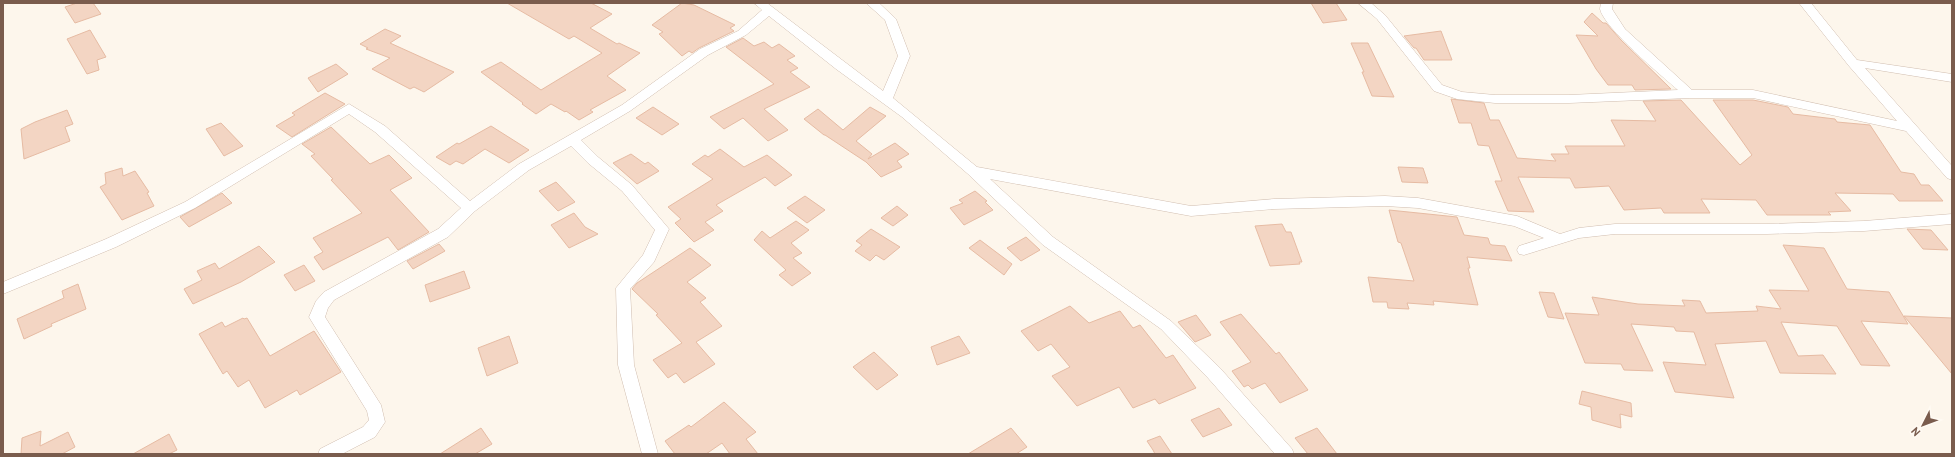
<svg xmlns="http://www.w3.org/2000/svg" width="1955" height="457" viewBox="0 0 1955 457" font-family="'PT Sans',sans-serif">
<style>
.building{fill:#f3d5c3;stroke:#e6bba3}
.lines{fill:none;stroke-linecap:round;stroke-linejoin:round}
.minor-casing{stroke:#d1beb0;stroke-width:1}
.minor{fill:#fff;fill-rule:evenodd}
</style>
<rect width="100%" height="100%" fill="#fdf6ec"/>
<!-- building -->
<g class="building">
<polygon points="77,3 93,3 101,14 75,23 65,7"/>
<polygon points="507,3 591,3 612,14 590,28 617,44 619,43 640,53 607,76 626,90 590,110 593,112 579,120 566,111 565,112 551,104 536,114 522,104 523,103 481,72 501,62 541,90 602,53 574,36 569,39"/>
<polygon points="682,3 694,5 735,25 730,28 734,31 699,48 692,53 689,51 682,56 659,34 663,32 652,25"/>
<polygon points="1311,3 1336,3 1347,20 1323,23"/>
<polygon points="1592,13 1603,23 1606,23 1621,40 1671,89 1635,90 1632,85 1608,85 1596,69 1576,35 1598,36 1584,22"/>
<polygon points="385,29 401,36 390,43 454,72 424,92 414,87 410,89 372,69 390,58 366,49 368,48 360,44"/>
<polygon points="90,30 106,57 97,60 99,70 87,74 67,39"/>
<polygon points="1441,31 1452,60 1424,60 1416,48 1414,48 1404,36"/>
<polygon points="743,38 754,46 764,42 772,48 779,44 795,56 787,60 798,68 790,72 810,87 764,109 788,130 768,141 743,118 724,129 710,117 774,84 726,47"/>
<polygon points="1351,43 1368,43 1394,97 1372,96 1362,72 1364,72"/>
<polygon points="336,64 348,74 318,92 308,78"/>
<polygon points="325,93 345,104 292,137 276,126 295,115 292,113"/>
<polygon points="1451,99 1484,103 1490,120 1499,120 1517,158 1556,161 1551,154 1569,154 1565,146 1625,146 1611,120 1656,121 1643,101 1681,100 1740,165 1752,155 1713,100 1753,100 1788,107 1793,114 1835,119 1837,122 1870,125 1901,172 1914,174 1921,185 1929,185 1943,201 1899,201 1893,194 1835,193 1851,211 1828,212 1831,215 1767,215 1756,200 1701,199 1710,213 1664,213 1661,208 1624,210 1609,186 1575,188 1570,178 1518,177 1534,212 1508,211 1495,181 1502,181 1489,146 1478,145 1471,123 1459,123"/>
<polygon points="653,107 679,124 662,135 636,118"/>
<polygon points="870,107 886,116 856,141 872,154 868,159 895,143 909,154 897,161 902,167 881,177 866,162 825,135 824,135 804,119 818,109 843,130"/>
<polygon points="67,110 73,124 65,127 70,141 24,159 21,129 35,122"/>
<polygon points="221,123 243,146 224,156 206,129"/>
<polygon points="491,126 529,150 509,163 485,149 463,164 456,161 450,165 436,157 457,143 459,144"/>
<polygon points="331,127 370,164 389,155 412,178 390,190 429,232 398,250 388,237 323,270 314,257 323,252 313,238 362,213 331,180 333,179 311,156 315,154 302,144"/>
<polygon points="720,149 744,167 767,155 792,175 775,186 765,177 716,205 723,211 705,222 714,230 694,242 675,223 681,219 668,207 713,179 692,164 705,155 708,157"/>
<polygon points="631,154 645,164 648,162 659,171 637,184 613,163"/>
<polygon points="1398,167 1423,168 1428,183 1402,182"/>
<polygon points="122,168 123,176 135,171 149,192 147,193 154,206 122,220 100,187 106,184 105,173"/>
<polygon points="556,182 575,202 558,211 539,191"/>
<polygon points="975,191 987,201 985,202 993,210 964,225 950,208 963,203 959,200"/>
<polygon points="222,193 232,203 189,227 180,217"/>
<polygon points="805,196 825,210 807,223 787,208"/>
<polygon points="897,206 908,215 893,226 881,218"/>
<polygon points="1389,210 1457,217 1464,235 1488,238 1490,244 1492,245 1505,246 1512,261 1467,257 1470,268 1468,268 1478,305 1433,301 1434,305 1407,303 1409,309 1388,308 1387,302 1373,302 1368,277 1414,281 1401,243 1398,242"/>
<polygon points="574,213 585,227 598,234 569,248 551,225"/>
<polygon points="796,221 809,230 791,243 802,253 793,258 811,273 792,286 779,275 786,270 754,240 762,231 770,238"/>
<polygon points="1282,224 1286,232 1291,232 1302,262 1299,262 1300,264 1270,266 1255,226"/>
<polygon points="871,229 900,247 884,260 876,255 870,261 855,251 862,245 856,241"/>
<polygon points="1907,229 1931,230 1948,250 1923,249"/>
<polygon points="1026,237 1040,250 1021,261 1007,248"/>
<polygon points="980,240 1012,264 1004,275 969,248"/>
<polygon points="439,244 445,251 413,269 407,261"/>
<polygon points="1783,245 1824,248 1847,289 1889,292 1908,324 1861,321 1890,366 1861,365 1837,326 1781,322 1798,356 1823,355 1836,374 1780,373 1766,341 1715,344 1734,398 1675,392 1663,362 1706,365 1694,332 1676,331 1674,327 1631,324 1653,371 1624,370 1621,364 1585,363 1565,313 1599,315 1592,297 1638,304 1685,306 1682,300 1700,301 1706,313 1758,311 1756,306 1781,309 1769,290 1809,291"/>
<polygon points="259,246 275,262 241,282 193,304 184,289 202,280 197,271 215,263 219,269"/>
<polygon points="690,248 711,265 687,282 706,298 700,302 722,326 696,342 715,364 684,383 676,373 668,378 653,360 682,343 656,315 658,314 632,289 637,283"/>
<polygon points="304,265 315,281 295,291 284,275"/>
<polygon points="464,271 470,288 430,302 425,285"/>
<polygon points="78,284 86,309 51,324 52,326 24,339 17,319 64,298 62,291"/>
<polygon points="1539,292 1554,293 1564,319 1548,317"/>
<polygon points="1070,306 1089,323 1120,311 1133,328 1140,325 1166,358 1173,355 1196,388 1159,404 1155,399 1133,408 1119,387 1077,406 1052,376 1070,367 1051,344 1038,351 1021,331"/>
<polygon points="1241,314 1276,354 1279,352 1308,390 1280,403 1265,383 1252,389 1248,385 1244,387 1232,371 1251,362 1220,322"/>
<polygon points="1196,315 1211,335 1195,342 1178,322"/>
<polygon points="1904,316 1952,318 1952,374"/>
<polygon points="243,318 244,319 247,318 270,356 314,331 341,372 300,395 297,390 265,408 249,380 238,387 227,371 223,374 199,334 222,322 225,327"/>
<polygon points="509,336 518,363 487,376 478,348"/>
<polygon points="959,336 970,353 937,365 931,347"/>
<polygon points="874,352 898,375 877,390 853,367"/>
<polygon points="1582,391 1631,403 1632,417 1620,414 1621,428 1592,420 1591,407 1579,404"/>
<polygon points="724,402 756,432 746,439 758,454 730,454 722,443 706,454 675,454 665,441 689,425 691,427"/>
<polygon points="1219,408 1232,425 1203,437 1191,420"/>
<polygon points="481,428 492,444 475,454 440,454"/>
<polygon points="1011,428 1027,447 1016,454 968,454"/>
<polygon points="1317,428 1337,454 1308,454 1295,438"/>
<polygon points="41,431 40,446 68,432 75,447 62,454 21,454 22,438"/>
<polygon points="169,434 177,450 169,454 133,454"/>
<polygon points="1160,436 1172,454 1155,454 1153,450 1147,441"/>
</g>
<g class="lines">
<defs>
<g id="minor">
<polygon points="754,3 767,3 883,91 898,56 885,20 866,3 879,3 896,19 910,56 893,98 977,167 1191,206 1274,199 1385,196 1418,198 1517,216 1560,234 1579,228 1615,224 1767,224 1864,221 1952,214 1952,224 1864,231 1767,234 1615,234 1579,238 1524,255 1519,254 1517,250 1519,246 1544,238 1514,226 1418,208 1385,206 1274,209 1191,216 990,179 1053,237 1171,321 1220,368 1292,449 1294,454 1275,454 1208,378 1161,329 1043,245 968,174 902,117 836,69 769,16 746,35 708,55 630,111 581,140 598,157 632,185 669,229 654,262 630,289 634,365 658,454 642,454 618,365 616,288 643,255 655,230 622,191 588,163 571,146 529,170 475,211 448,237 334,300 328,308 325,317 381,405 385,422 375,437 342,454 318,454 320,449 363,427 369,420 367,411 309,317 316,301 324,292 438,229 461,208 375,132 349,114 195,208 116,247 3,294 3,282 106,239 185,202 349,104 385,126 470,201 519,164 622,105 700,49 738,31 762,10"/>
<path d="M1358,3h13l14,12 57,70 20,7 33,3h74l109,-5c-16,-14 -74,-62 -78,-81 0,0 1,-6 1,-6h12l-1,6 13,20 67,61h61l144,31 -48,-55 -50,-63h12l46,57 95,14v8l-87,-14 87,98v14l-5,-2 -41,-47 -153,-33h-64l-120,5h-74l-38,-4 -23,-8 -57,-72z"/>
</g>
</defs>
<!-- minor casing -->
<use href="#minor" class="minor-casing"/>
<!-- minor -->
<use href="#minor" class="minor"/>
</g>
<!-- border -->
<rect width="1955" height="457" fill="none" stroke="#7a5c4d" stroke-width="8"/>
<!-- north arrow -->
<g transform="translate(1923 425) rotate(228)" stroke="#fffaf3" stroke-width="3" paint-order="stroke">
<path d="M0-3L7 15L0 10L-7 15Z" fill="#7a5c4d"/>
<text y="-6" font-size="11" font-weight="bold" text-anchor="middle" fill="#7a5c4d">N</text>
</g>
</svg>
